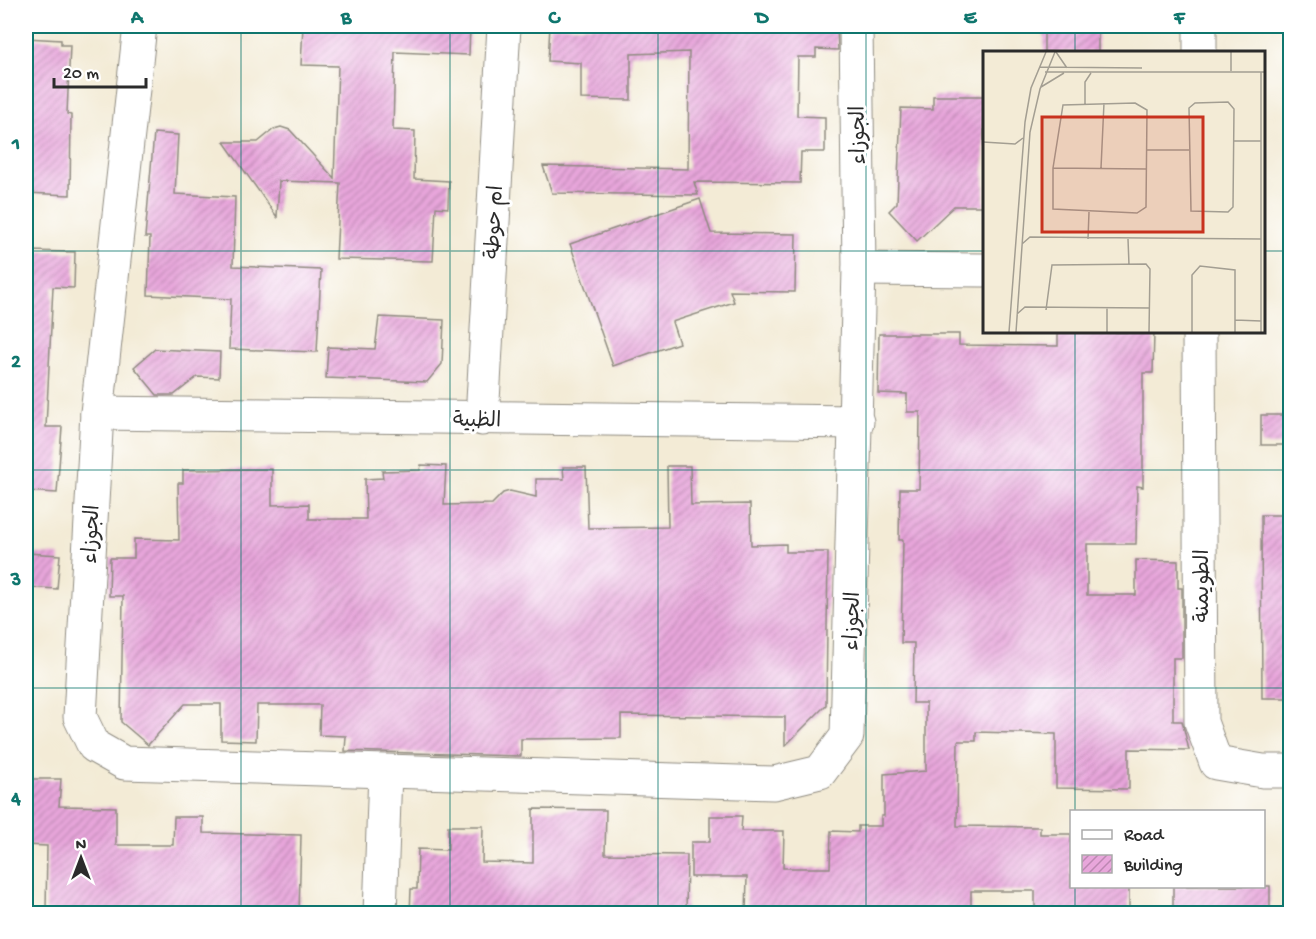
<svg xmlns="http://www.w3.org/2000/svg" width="1316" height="939" viewBox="0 0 1316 939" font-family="'Gochi Hand','Playpen Sans Arabic',sans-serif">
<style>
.building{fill:url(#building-hatch)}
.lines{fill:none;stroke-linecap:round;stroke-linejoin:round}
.minor-casing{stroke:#8f8b80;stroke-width:35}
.minor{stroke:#fff;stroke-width:33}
.grid{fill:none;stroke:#0f766e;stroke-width:1.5;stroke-opacity:0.55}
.labels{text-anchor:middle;stroke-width:6;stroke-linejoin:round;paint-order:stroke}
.street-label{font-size:21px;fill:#2b2b2b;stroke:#fff}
.inset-road{fill:none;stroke:#a39e92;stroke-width:1.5}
.view{fill:#c8321e;fill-opacity:0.15;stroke:#c8321e;stroke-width:3}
.inset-edge{fill:none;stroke:#2b2b2b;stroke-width:3}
.neatline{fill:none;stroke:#0f766e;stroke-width:2}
.grid-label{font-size:20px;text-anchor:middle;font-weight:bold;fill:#0f766e}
</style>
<defs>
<pattern id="building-hatch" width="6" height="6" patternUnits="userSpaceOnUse" patternTransform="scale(1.5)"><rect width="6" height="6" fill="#e8a6db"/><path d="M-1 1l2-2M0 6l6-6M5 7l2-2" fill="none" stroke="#bc87b2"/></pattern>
</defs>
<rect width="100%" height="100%" fill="#fff"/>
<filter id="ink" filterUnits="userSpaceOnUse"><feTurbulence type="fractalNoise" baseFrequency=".0167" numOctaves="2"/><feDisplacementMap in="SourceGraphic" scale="12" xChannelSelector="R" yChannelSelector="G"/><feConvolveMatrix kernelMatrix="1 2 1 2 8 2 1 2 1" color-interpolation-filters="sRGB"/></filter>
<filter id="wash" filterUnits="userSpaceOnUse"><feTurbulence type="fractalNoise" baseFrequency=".008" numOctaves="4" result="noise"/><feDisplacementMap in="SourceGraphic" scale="24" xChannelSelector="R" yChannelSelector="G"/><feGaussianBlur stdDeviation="1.35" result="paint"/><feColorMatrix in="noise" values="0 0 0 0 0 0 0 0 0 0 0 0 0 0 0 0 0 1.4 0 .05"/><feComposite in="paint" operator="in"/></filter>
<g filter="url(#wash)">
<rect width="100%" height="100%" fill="#f3ebd6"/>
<g id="blocks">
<!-- building -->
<g class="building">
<polygon points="303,26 470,26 469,55 395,52 393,130 415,131 414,179 449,181 448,208 436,207 433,261 336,259 340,183 279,181 277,217 224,142 258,142 274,129 281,127 290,130 334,178 338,66 301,65"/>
<polygon points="550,26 837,26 838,50 816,49 816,57 798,57 797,116 825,117 825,152 801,152 800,183 694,182 698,195 552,193 543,166 688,169 689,52 631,54 631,100 581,99 581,63 548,61"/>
<rect x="1044" y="26" width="54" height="26"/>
<polygon points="26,38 61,40 61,45 70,45 67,114 71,115 70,195 26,193"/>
<polygon points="933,96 984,96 984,206 954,206 917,241 889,211 897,203 901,108 933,109"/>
<polygon points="154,133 178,135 175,194 235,197 233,266 321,270 317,352 229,349 231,299 148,295 150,237 145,237"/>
<polygon points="700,199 711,233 796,234 795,292 730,291 734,302 672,322 679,343 613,366 570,244"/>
<polygon points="26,251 75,252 74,288 53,287 46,427 62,427 57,493 26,491"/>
<polygon points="379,317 444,320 442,364 427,382 326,378 328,347 375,349"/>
<polygon points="1058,332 1154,332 1153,373 1143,373 1143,487 1137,486 1136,544 1087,544 1087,595 1136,595 1136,560 1178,561 1178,588 1182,588 1182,658 1173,658 1173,721 1182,721 1189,750 1129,749 1129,789 1056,788 1056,734 976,732 976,741 958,741 957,826 1040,827 1040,834 1071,834 1071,886 1129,886 1129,914 1035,914 1035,891 971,891 971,914 746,914 747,877 691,877 691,842 710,842 710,816 742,816 741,831 784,831 783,868 830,868 831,831 858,832 858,826 881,826 881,816 884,816 884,774 926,771 926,703 913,703 914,643 901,643 903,540 899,540 900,489 919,489 920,412 907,412 907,394 878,393 879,334 959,334 959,345 1058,346"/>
<polygon points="155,349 220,352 219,378 197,377 174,395 157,395 134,367"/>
<rect x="1261" y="415" width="29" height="30"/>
<polygon points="421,465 446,466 444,505 492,504 503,493 510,491 536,497 536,479 564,479 563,467 586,467 588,528 668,527 667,466 690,466 691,505 750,504 751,545 786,544 786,552 828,552 826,705 785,746 785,717 621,715 621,738 521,739 521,756 345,751 346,736 319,735 320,705 257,705 256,741 221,740 221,704 185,704 148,745 121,722 123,596 109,596 110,558 134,558 134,539 179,540 178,483 183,483 183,470 272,469 272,505 309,504 309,519 366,519 365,479 383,478 382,471 420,470"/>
<polygon points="1261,515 1290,515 1290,698 1262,698"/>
<polygon points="26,553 60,555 57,589 26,587"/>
<polygon points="26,779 61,779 59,806 116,807 116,845 173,845 174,817 203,817 203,833 301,835 299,914 78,914 46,911 47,846 26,845"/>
<polygon points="533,809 606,810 605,854 687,855 686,914 410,913 411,889 417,889 418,849 448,850 448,826 483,826 482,862 533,863"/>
<rect x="1173" y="886" width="97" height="28"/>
</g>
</g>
</g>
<g filter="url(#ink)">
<use href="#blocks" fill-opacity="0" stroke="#8f8b80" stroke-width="1.5"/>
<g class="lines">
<defs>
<g id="minor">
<polyline points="140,26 97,413 80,717 94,746 124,763 774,783 820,772 847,736 859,269 856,26"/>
<polyline points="1200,52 1200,26"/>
<polyline points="859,269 984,270"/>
<polyline points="1199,332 1201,722 1216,763 1263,771 1290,771"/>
<polyline points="97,413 857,422"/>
<polyline points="482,419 504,26"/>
<polyline points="380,914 385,772"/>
</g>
</defs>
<!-- minor casing -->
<use href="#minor" class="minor-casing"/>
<!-- minor -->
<use href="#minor" class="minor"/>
</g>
</g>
<!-- grid -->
<path class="grid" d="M241,26v888M450,26v888M658,26v888M866,26v888M1075,26v26M26,251h958M1264,251h26M1075,332v480M26,470h1264M26,688h1264M1075,886v28"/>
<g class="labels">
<!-- street labels -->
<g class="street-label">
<text transform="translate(857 135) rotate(-91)" y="7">الجوزاء</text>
<text transform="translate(493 222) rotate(-87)" y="7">ام حوطة</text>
<text transform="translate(477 419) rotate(1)" y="7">الظبية</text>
<text transform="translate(90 534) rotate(-87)" y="7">الجوزاء</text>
<text transform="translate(1201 586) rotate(-90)" y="7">الطويمنة</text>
<text transform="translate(851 621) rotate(-88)" y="7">الجوزاء</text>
</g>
</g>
<!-- overview -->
<g transform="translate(983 51)">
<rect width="282" height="282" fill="#f3ebd6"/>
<path class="inset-road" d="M73,1l11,16M248,1v19M57,16l102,1M62,21h220M278,21v260M58,36l23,-14M245,51l6,7 -1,98 -5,5 -37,-1 -2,-103 6,-5zM152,52l12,7 -1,97 -9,6 -84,-4v-41l10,-63zM102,53v-22l6,-9M251,90h27M0,91l32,2 8,-6M164,99h42M70,117l94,1M118,117l3,-65M105,188l1,-27M145,188l1,26M39,193l8,-7 231,2M124,257v24M63,259l6,-45 94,-1 4,5 -1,63M34,263l8,-7 125,1M252,269l26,1M26,281l16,-210 6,-34 15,-36M33,281l14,-200 10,-43 15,-37M209,281v-57l8,-9 35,4v62"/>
<path class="view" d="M59,66h161v115h-161z"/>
<rect width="282" height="282" class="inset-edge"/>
</g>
<!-- margin -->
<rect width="1316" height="939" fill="none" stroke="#fff" stroke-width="66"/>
<!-- legend -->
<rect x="1070" y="810" width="195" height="78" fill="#ffffff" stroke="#aaaaaa" stroke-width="1.5"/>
<rect x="1082" y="830" width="30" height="9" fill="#ffffff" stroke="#aaaaaa" stroke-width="1.5"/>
<text x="1124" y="840" font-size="18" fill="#2b2b2b">Road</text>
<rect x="1082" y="855" width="30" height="18" fill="url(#building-hatch)" stroke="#aaaaaa" stroke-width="1.5"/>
<text x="1124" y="870" font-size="18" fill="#2b2b2b">Building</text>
<!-- north arrow -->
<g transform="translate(81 858)" stroke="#ffffff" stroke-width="4.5" paint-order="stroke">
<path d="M0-4.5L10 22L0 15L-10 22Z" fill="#2b2b2b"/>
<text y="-9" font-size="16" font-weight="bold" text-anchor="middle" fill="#2b2b2b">N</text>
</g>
<!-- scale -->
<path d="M54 78v9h92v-9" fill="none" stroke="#2b2b2b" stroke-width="3"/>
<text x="63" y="78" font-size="18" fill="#2b2b2b" stroke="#ffffff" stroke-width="4.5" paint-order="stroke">20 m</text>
<rect x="33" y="33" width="1250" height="873" class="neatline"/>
<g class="grid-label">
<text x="137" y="23">A</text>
<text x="346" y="23">B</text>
<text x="554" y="23">C</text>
<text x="762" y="23">D</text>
<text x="970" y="23">E</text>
<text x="1179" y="23">F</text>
<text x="16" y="149">1</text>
<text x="16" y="367">2</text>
<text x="16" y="585">3</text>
<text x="16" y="804">4</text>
</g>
</svg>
